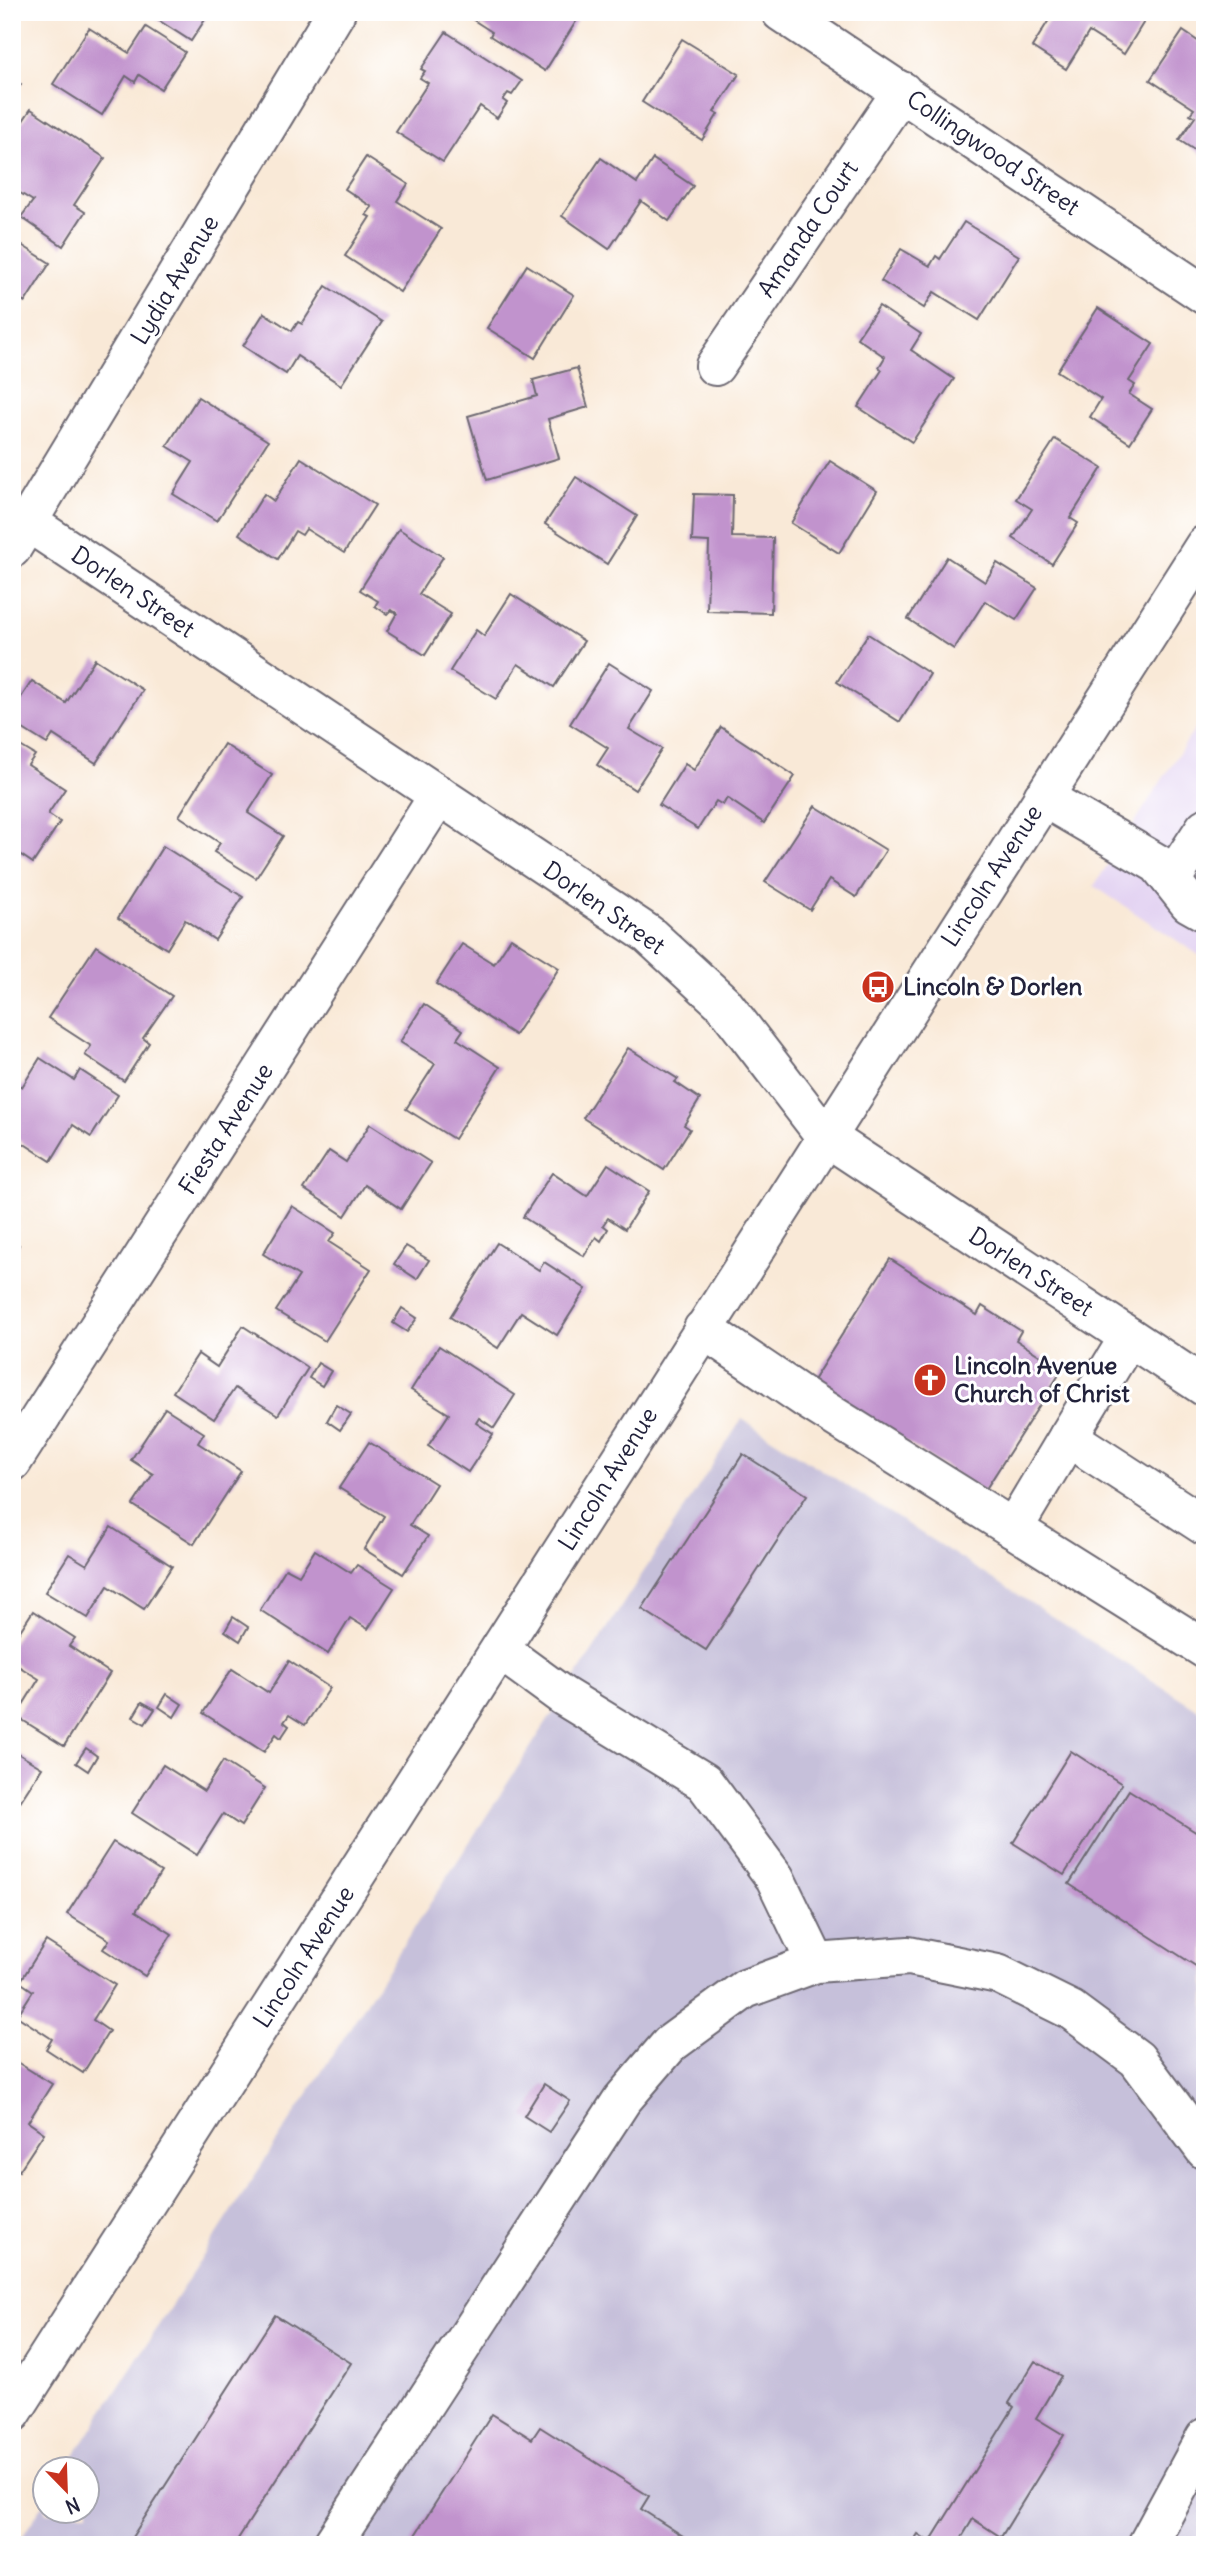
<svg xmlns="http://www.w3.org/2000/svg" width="1217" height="2557" viewBox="0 0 1217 2557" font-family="Delius,sans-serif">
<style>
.built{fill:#e3d3f2}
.industrial{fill:#c6c0da}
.building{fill:#c193cd}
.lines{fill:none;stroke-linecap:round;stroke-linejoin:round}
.minor-casing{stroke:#6d6872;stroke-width:42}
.minor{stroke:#fff;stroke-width:38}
.labels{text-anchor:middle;stroke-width:6;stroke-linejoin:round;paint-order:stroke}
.street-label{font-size:24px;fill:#22223b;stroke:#fff}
.poi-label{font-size:24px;font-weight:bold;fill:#22223b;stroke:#fff;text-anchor:start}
</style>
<rect width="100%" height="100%" fill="#fff"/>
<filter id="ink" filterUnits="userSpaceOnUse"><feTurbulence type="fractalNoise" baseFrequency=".0143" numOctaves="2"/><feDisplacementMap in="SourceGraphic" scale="14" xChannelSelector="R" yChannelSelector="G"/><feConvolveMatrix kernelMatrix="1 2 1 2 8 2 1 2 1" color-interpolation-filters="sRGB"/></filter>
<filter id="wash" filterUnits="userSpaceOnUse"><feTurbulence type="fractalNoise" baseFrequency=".00686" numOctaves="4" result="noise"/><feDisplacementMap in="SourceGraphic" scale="28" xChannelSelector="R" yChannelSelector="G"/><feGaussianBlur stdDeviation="1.57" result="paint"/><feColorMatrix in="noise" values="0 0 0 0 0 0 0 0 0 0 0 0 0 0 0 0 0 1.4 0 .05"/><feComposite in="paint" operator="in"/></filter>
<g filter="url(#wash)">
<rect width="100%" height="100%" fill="#f9e9d7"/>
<!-- built -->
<polygon class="built" points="1205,713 1205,959 1094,886"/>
<!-- industrial -->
<polygon class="industrial" points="742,1419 1205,1714 1205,2545 17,2545 45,2501 46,2512 88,2512 88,2470 66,2469"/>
<g id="blocks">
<!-- building -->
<g class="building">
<polygon points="155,12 210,12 191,41 152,16"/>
<polygon points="461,12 582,12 545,71 490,36 492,32"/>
<polygon points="1054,12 1066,12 1079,20 1085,12 1150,12 1124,54 1089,32 1066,69 1032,47"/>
<polygon points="146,27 185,52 161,89 139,75 135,82 126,76 102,115 53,84 89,28 129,53"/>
<polygon points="1183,31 1205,46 1205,157 1179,140 1195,117 1190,114 1194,109 1150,80"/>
<polygon points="446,32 522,81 512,95 508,93 503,100 507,103 497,118 480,106 443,162 396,132 428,83 420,78 425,71 421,69"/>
<polygon points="682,39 739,74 714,112 718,114 702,140 642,102"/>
<polygon points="12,79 21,84 12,99"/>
<polygon points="31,109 105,158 74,205 85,212 63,246 21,217 33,201 12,188 12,137"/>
<polygon points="366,157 408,184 397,201 441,229 400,292 345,256 370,217 366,215 372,207 345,189"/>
<polygon points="601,158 637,183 653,159 693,186 669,221 641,201 609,249 562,216"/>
<polygon points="964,222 1019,256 979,320 934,292 924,308 881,281 901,249 930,266 936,256 940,259"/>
<polygon points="12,239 50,263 25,302 12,293"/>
<polygon points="527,265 574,295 535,358 487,328"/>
<polygon points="326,286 382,322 341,385 297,356 286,374 243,346 264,313 292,331 298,322 302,324"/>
<polygon points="879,306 921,334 911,350 954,379 912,442 858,407 882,370 879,367 885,357 857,338"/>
<polygon points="1098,308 1153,344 1129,381 1135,385 1129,394 1152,409 1130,443 1090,417 1101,399 1057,371"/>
<polygon points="577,368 588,407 548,419 559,458 487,480 468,416 537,396 533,380"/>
<polygon points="198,397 268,441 217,521 173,494 193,462 167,446"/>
<polygon points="1055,439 1102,468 1070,518 1078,523 1052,564 1013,538 1032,509 1016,499"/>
<polygon points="301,458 375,505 344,553 306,529 302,535 295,531 278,559 239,534 264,494 274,501"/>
<polygon points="830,461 877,491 839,553 791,523"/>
<polygon points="576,477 637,516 607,564 545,524"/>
<polygon points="694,494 733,495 732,537 773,538 771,613 707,611 709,542 692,541"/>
<polygon points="399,529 443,557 419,594 451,614 425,655 387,631 397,613 391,610 387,614 375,606 378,601 360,590"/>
<polygon points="947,557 985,582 997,563 1037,588 1016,620 985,601 954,649 908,619"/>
<polygon points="511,594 584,641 554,687 518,664 496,699 450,671 476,630 484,636"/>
<polygon points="868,634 930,674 900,722 837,682"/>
<polygon points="95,659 143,690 96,763 53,735 47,744 12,722 12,711 32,681 66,703"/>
<polygon points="609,663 653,691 629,729 662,749 635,790 597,765 608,748 570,724"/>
<polygon points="721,727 795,776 764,823 727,798 723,805 716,801 698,829 659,805 685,764 694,770"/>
<polygon points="12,741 35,755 28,765 65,789 48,814 60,822 33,863 12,849"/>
<polygon points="224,744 272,775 248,813 283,836 256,878 214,852 220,843 179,816"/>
<polygon points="815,806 886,850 856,897 829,880 810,910 765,882"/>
<polygon points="163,846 243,897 215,940 185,920 167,949 118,918"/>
<polygon points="511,938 559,968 515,1035 436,984 462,944 494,964"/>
<polygon points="96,946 172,996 143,1038 149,1043 124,1081 85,1055 91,1046 48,1018"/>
<polygon points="424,1004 463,1030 457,1039 500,1067 454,1139 406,1109 435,1064 400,1042"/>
<polygon points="628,1048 678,1079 675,1082 700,1099 684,1125 690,1129 664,1170 583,1118"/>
<polygon points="40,1058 74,1080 80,1070 118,1095 91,1137 73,1125 51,1161 12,1136 12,1081 22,1087"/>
<polygon points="370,1124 431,1163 401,1209 365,1185 345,1216 304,1189 329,1151 346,1162"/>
<polygon points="608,1164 649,1191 625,1229 608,1218 603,1225 608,1229 601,1241 596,1237 584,1256 523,1217 552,1173 587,1196"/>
<polygon points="292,1206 335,1233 329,1242 371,1269 325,1341 276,1311 299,1276 263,1254"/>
<polygon points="12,1240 19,1245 12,1256"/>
<polygon points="497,1243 539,1270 544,1262 586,1289 557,1335 521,1312 498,1348 450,1317"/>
<polygon points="406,1246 429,1260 417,1279 394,1264"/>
<polygon points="890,1259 977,1315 982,1306 1021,1331 1016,1340 1062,1370 984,1492 812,1382"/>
<polygon points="402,1308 417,1318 407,1332 393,1323"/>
<polygon points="243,1326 308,1368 278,1415 235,1388 214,1419 173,1392 198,1354 217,1367"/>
<polygon points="439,1346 515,1395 494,1428 479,1418 476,1423 493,1434 468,1472 428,1446 449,1414 411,1390"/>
<polygon points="318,1363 331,1371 322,1386 309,1378"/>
<polygon points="336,1405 351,1414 340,1430 327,1421"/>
<polygon points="165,1408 204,1433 198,1443 241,1471 194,1544 133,1505 153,1474 131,1460"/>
<polygon points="369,1442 436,1484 410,1525 428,1536 403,1574 364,1549 384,1516 339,1488"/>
<polygon points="743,1454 807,1495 706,1650 642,1609"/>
<polygon points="111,1527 172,1566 144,1609 108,1586 88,1618 45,1592 69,1554 87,1565"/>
<polygon points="315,1550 351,1573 357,1565 394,1588 368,1629 350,1618 328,1654 260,1610 286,1568 299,1575"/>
<polygon points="33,1611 75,1638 69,1646 110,1673 64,1746 16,1716 39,1679 12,1662 12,1643"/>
<polygon points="233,1617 248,1627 240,1641 225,1631"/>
<polygon points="289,1661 330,1688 305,1725 289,1715 284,1722 289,1726 281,1738 276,1734 264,1752 203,1713 232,1669 269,1693"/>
<polygon points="167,1694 182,1704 174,1717 159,1707"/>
<polygon points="142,1702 155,1709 145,1724 133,1717"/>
<polygon points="86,1748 97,1756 88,1771 76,1763"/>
<polygon points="12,1750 42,1768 12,1814"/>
<polygon points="1071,1751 1122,1784 1064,1875 1013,1843"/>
<polygon points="223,1761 265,1788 241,1826 223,1814 197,1855 132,1813 163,1765 204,1791"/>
<polygon points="1129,1790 1205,1838 1205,1972 1069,1884"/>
<polygon points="113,1842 161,1872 136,1911 172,1934 145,1976 103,1949 109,1940 67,1914"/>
<polygon points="46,1941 115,1985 93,2020 109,2031 83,2073 46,2049 52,2039 17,2016 33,1991 20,1982"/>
<polygon points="12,2059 52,2084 28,2122 44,2133 19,2171 12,2166"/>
<polygon points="544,2084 570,2101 549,2132 524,2116"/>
<polygon points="275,2315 351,2363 234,2545 127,2545"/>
<polygon points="1035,2361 1061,2376 1036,2418 1064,2435 1001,2537 973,2519 957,2545 911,2545 918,2534 930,2542 1014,2407 1009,2403"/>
<polygon points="492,2414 532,2439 540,2427 649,2496 641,2509 697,2545 410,2543"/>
</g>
</g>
</g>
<g filter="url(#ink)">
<use href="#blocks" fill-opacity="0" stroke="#6d6872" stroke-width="2"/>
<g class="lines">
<defs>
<g id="minor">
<polyline points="781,12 1205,295"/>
<polyline points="715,366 902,91"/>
<polyline points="29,523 648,934 723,1003 825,1136 1205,1387"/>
<polyline points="12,548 336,12"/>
<polyline points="1043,797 1158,864 1189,903 1205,912"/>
<polyline points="1171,880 1205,828"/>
<polyline points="703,1329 808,1400 1205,1649"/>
<polyline points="1129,1337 1068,1437 1205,1526"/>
<polyline points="12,1462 439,795"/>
<polyline points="1013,1529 1068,1437"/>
<polyline points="500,1650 563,1696 704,1782 775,1878 816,1963"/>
<polyline points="12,2413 1205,545"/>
<polyline points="332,2545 622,2100 670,2044 745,1989 816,1963 909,1956 998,1974 1071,2010 1137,2059 1205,2150"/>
<polyline points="1147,2545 1205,2438"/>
</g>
</defs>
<!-- minor casing -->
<use href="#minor" class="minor-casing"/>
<!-- minor -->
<use href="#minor" class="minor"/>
</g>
</g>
<!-- icons -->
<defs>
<symbol id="bus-disc" viewBox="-11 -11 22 22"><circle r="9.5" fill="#c8321e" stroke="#fff"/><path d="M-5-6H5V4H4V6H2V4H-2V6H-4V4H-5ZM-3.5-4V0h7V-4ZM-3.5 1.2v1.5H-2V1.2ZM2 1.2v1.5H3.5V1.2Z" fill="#fff"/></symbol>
<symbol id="church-disc" viewBox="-11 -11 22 22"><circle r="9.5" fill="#c8321e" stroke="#fff"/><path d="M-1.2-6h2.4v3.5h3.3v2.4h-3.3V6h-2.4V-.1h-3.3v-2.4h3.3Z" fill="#fff"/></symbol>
</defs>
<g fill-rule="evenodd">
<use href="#bus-disc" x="859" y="968" width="38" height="38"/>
<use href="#church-disc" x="911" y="1361" width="38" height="38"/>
</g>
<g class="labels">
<!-- street labels -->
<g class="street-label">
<text transform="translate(993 153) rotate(34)" y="8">Collingwood Street</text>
<text transform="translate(808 229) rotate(-56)" y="8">Amanda Court</text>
<text transform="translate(175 280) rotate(-59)" y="8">Lydia Avenue</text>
<text transform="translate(133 592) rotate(34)" y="8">Dorlen Street</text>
<text transform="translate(992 876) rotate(-57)" y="8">Lincoln Avenue</text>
<text transform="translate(604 908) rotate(35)" y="8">Dorlen Street</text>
<text transform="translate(226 1129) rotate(-57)" y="8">Fiesta Avenue</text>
<text transform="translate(1031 1272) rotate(33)" y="8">Dorlen Street</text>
<text transform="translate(608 1479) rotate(-58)" y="8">Lincoln Avenue</text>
<text transform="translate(304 1957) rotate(-57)" y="8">Lincoln Avenue</text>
</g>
<!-- poi labels -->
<g class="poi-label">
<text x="903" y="995">Lincoln &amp; Dorlen</text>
<text x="954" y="1374">Lincoln Avenue<tspan x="954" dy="28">Church of Christ</tspan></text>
</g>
</g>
<!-- margin -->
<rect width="1217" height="2557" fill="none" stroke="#fff" stroke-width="42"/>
<!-- north arrow -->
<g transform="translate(66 2490) rotate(157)"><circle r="33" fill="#ffffff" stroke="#a7a7b1" stroke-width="2"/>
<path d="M0-5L12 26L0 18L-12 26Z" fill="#c8321e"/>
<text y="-10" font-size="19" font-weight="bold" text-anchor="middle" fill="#22223b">N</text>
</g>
</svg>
